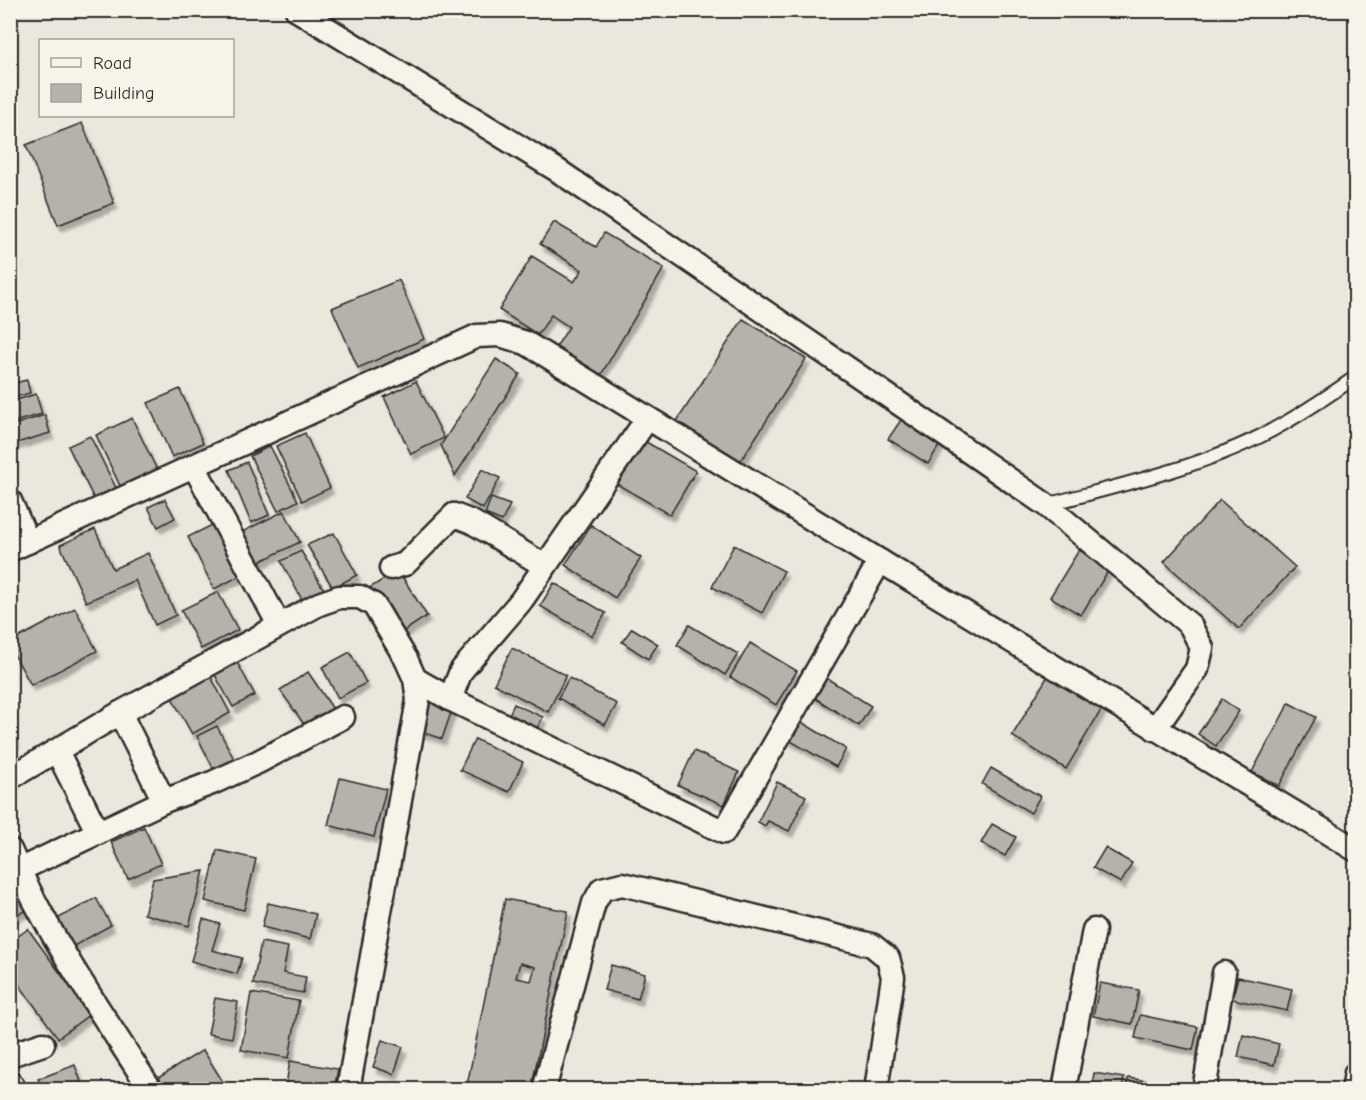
<svg xmlns="http://www.w3.org/2000/svg" width="1366" height="1100" viewBox="0 0 1366 1100" font-family="'Comic Neue',sans-serif">
<style>
.building{fill:#b5b2ab;stroke:#2b2b2b;stroke-width:1.5;fill-rule:evenodd;filter:url(#shadow)}
.lines{fill:none;stroke-linecap:round;stroke-linejoin:round}
.lane-casing{stroke:#2b2b2b;stroke-width:16}
.street-casing{stroke:#2b2b2b;stroke-width:27}
.lane{stroke:#f7f3e8;stroke-width:12}
.street{stroke:#f7f3e8;stroke-width:22}
</style>
<defs>
<filter id="shadow"><feDropShadow dx="3.5" dy="6" stdDeviation="1.5" flood-color="#0004"/></filter>
</defs>
<rect width="100%" height="100%" fill="#ebe7dd"/>
<filter id="ink" filterUnits="userSpaceOnUse"><feTurbulence type="fractalNoise" baseFrequency=".0167" numOctaves="2"/><feDisplacementMap in="SourceGraphic" scale="12" xChannelSelector="R" yChannelSelector="G"/><feConvolveMatrix kernelMatrix="1 2 1 2 8 2 1 2 1" color-interpolation-filters="sRGB"/></filter>
<g filter="url(#ink)">
<!-- building -->
<g class="building">
<polygon points="82,123 114,203 58,225 26,145"/>
<polygon points="554,222 596,247 604,233 664,268 601,375 556,347 569,327 551,315 538,335 499,310 532,256 574,282 582,270 540,244"/>
<polygon points="399,280 424,339 358,368 332,308"/>
<polygon points="743,319 806,359 740,462 677,421"/>
<polygon points="496,359 520,374 455,476 441,445"/>
<polygon points="27,380 30,393 10,398 10,384"/>
<polygon points="416,381 444,438 411,454 384,397"/>
<polygon points="180,389 203,443 172,457 148,403"/>
<polygon points="36,394 42,414 10,423 10,402"/>
<polygon points="45,415 50,433 10,445 10,426"/>
<polygon points="903,417 942,441 928,464 888,439"/>
<polygon points="132,418 158,472 122,490 96,435"/>
<polygon points="305,433 330,488 302,501 276,446"/>
<polygon points="90,436 118,492 96,503 68,446"/>
<polygon points="641,439 696,471 670,515 615,483"/>
<polygon points="270,446 298,501 278,511 250,456"/>
<polygon points="247,462 269,515 251,523 229,470"/>
<polygon points="482,469 500,478 483,509 465,499"/>
<polygon points="491,498 510,505 502,521 485,514"/>
<polygon points="165,499 175,518 158,527 148,507"/>
<polygon points="1220,500 1295,567 1239,629 1164,562"/>
<polygon points="284,511 300,542 255,564 240,533"/>
<polygon points="222,520 248,572 214,589 188,537"/>
<polygon points="591,525 641,558 615,598 565,565"/>
<polygon points="95,529 113,569 148,553 176,615 155,625 135,580 86,602 60,545"/>
<polygon points="334,533 357,575 333,588 307,545"/>
<polygon points="734,545 784,571 762,613 712,587"/>
<polygon points="1079,550 1110,568 1081,615 1050,597"/>
<polygon points="301,551 326,593 305,605 281,561"/>
<polygon points="398,570 427,616 398,635 368,589"/>
<polygon points="554,583 606,613 592,636 540,606"/>
<polygon points="218,592 238,630 201,649 181,610"/>
<polygon points="75,608 97,651 31,685 10,647 10,642"/>
<polygon points="689,625 738,654 725,675 677,645"/>
<polygon points="632,628 658,644 648,659 622,642"/>
<polygon points="750,643 797,671 776,705 730,677"/>
<polygon points="512,648 566,675 548,712 494,684"/>
<polygon points="350,652 366,683 338,698 322,667"/>
<polygon points="232,653 255,695 233,707 210,666"/>
<polygon points="308,672 335,712 308,730 280,690"/>
<polygon points="209,673 230,713 192,734 170,694"/>
<polygon points="820,674 871,706 859,726 807,693"/>
<polygon points="1049,674 1103,707 1066,769 1012,736"/>
<polygon points="569,678 617,704 605,725 558,698"/>
<polygon points="428,699 453,707 442,739 417,730"/>
<polygon points="1222,699 1239,711 1216,746 1198,734"/>
<polygon points="1289,703 1316,717 1279,786 1252,772"/>
<polygon points="514,704 543,717 535,732 507,719"/>
<polygon points="798,720 846,749 836,767 787,739"/>
<polygon points="217,726 237,765 217,776 197,736"/>
<polygon points="10,730 16,741 10,743"/>
<polygon points="475,739 523,762 509,792 460,770"/>
<polygon points="694,751 739,772 724,805 678,785"/>
<polygon points="991,768 1040,796 1031,813 982,784"/>
<polygon points="340,778 386,789 374,837 328,825"/>
<polygon points="777,782 806,796 789,831 768,821 765,826 758,822"/>
<polygon points="992,824 1016,837 1005,856 981,843"/>
<polygon points="144,827 161,864 128,879 111,842"/>
<polygon points="1105,848 1132,863 1121,883 1093,868"/>
<polygon points="217,850 256,859 244,910 205,901"/>
<polygon points="10,867 35,906 10,918"/>
<polygon points="204,871 189,926 144,914 153,879"/>
<polygon points="96,898 111,925 72,947 57,919"/>
<path d="M505,899l63,12 -37,179h-65zM520,963l15,4 -4,14 -15,-3z"/>
<polygon points="268,903 316,914 310,939 262,927"/>
<polygon points="203,919 220,924 212,950 242,958 237,974 191,961"/>
<polygon points="28,929 90,1014 58,1038 10,972 10,942"/>
<polygon points="261,942 288,947 283,973 306,977 303,993 253,984"/>
<polygon points="611,965 645,974 638,999 604,990"/>
<polygon points="1238,977 1292,989 1287,1011 1232,999"/>
<polygon points="1100,983 1139,990 1132,1024 1093,1016"/>
<polygon points="251,993 299,1001 289,1058 241,1050"/>
<polygon points="215,998 238,1002 232,1038 208,1034"/>
<polygon points="1140,1015 1198,1027 1193,1050 1135,1038"/>
<polygon points="1243,1035 1279,1044 1274,1065 1238,1057"/>
<polygon points="382,1040 403,1047 394,1074 373,1067"/>
<polygon points="203,1050 228,1090 165,1090 158,1078"/>
<polygon points="290,1061 338,1069 334,1090 285,1090"/>
<polygon points="75,1065 84,1090 42,1090 38,1079"/>
<polygon points="1094,1073 1124,1078 1122,1090 1091,1090"/>
<polygon points="1128,1078 1188,1087 1188,1090 1126,1090"/>
</g>
<g class="lines">
<defs>
<path id="lane" d="M1046,505c78,-21 167,-40 237,-81 25,-14 49,-31 73,-47"/>
<g id="street">
<polyline points="297,10 557,170 913,413 1046,505 1190,625 1202,648 1197,669 1155,729"/>
<polyline points="194,466 279,625"/>
<polyline points="10,501 28,542"/>
<polyline points="10,550 477,336 500,335 526,343 880,561 1356,850"/>
<polyline points="391,568 405,564 454,515 472,522 545,566"/>
<polyline points="415,679 450,699 724,832 880,561"/>
<polyline points="450,699 461,671 521,601 647,419"/>
<polyline points="120,713 164,801"/>
<polyline points="57,751 98,833"/>
<polyline points="10,778 120,713 319,604 339,597 360,597 374,605 406,659 415,679 418,700 348,1090"/>
<path d="M10,850c37,85 91,162 141,240"/>
<polyline points="19,870 164,801 212,783 258,762 343,717"/>
<polyline points="10,1055 43,1044"/>
<polyline points="10,1082 15,1090"/>
<polyline points="544,1090 594,903 602,889 622,884 872,945 888,958 893,977 876,1090"/>
<polyline points="1064,1090 1094,930"/>
<polyline points="1204,1090 1224,973"/>
<polyline points="1353,1090 1356,1073"/>
</g>
</defs>
<!-- lane casing -->
<use href="#lane" class="lane-casing"/>
<!-- street casing -->
<use href="#street" class="street-casing"/>
<!-- lane -->
<use href="#lane" class="lane"/>
<!-- street -->
<use href="#street" class="street"/>
</g>
</g>
<!-- margin -->
<rect width="1366" height="1100" fill="none" stroke="#f7f3e8" stroke-width="36"/>
<rect x="18" y="18" width="1330" height="1064" fill="none" stroke="#2b2b2b" stroke-width="2" filter="url(#ink)"/>
<!-- legend -->
<rect x="39" y="39" width="195" height="78" fill="#f7f3e8" stroke="#a5a39c" stroke-width="1.5"/>
<rect x="51" y="58" width="30" height="9" fill="#f7f3e8" stroke="#a5a39c" stroke-width="1.5"/>
<text x="93" y="69" font-size="18" fill="#2b2b2b">Road</text>
<rect x="51" y="84" width="30" height="18" fill="#b5b2ab" stroke="#a5a39c" stroke-width="1.5"/>
<text x="93" y="99" font-size="18" fill="#2b2b2b">Building</text>
</svg>
